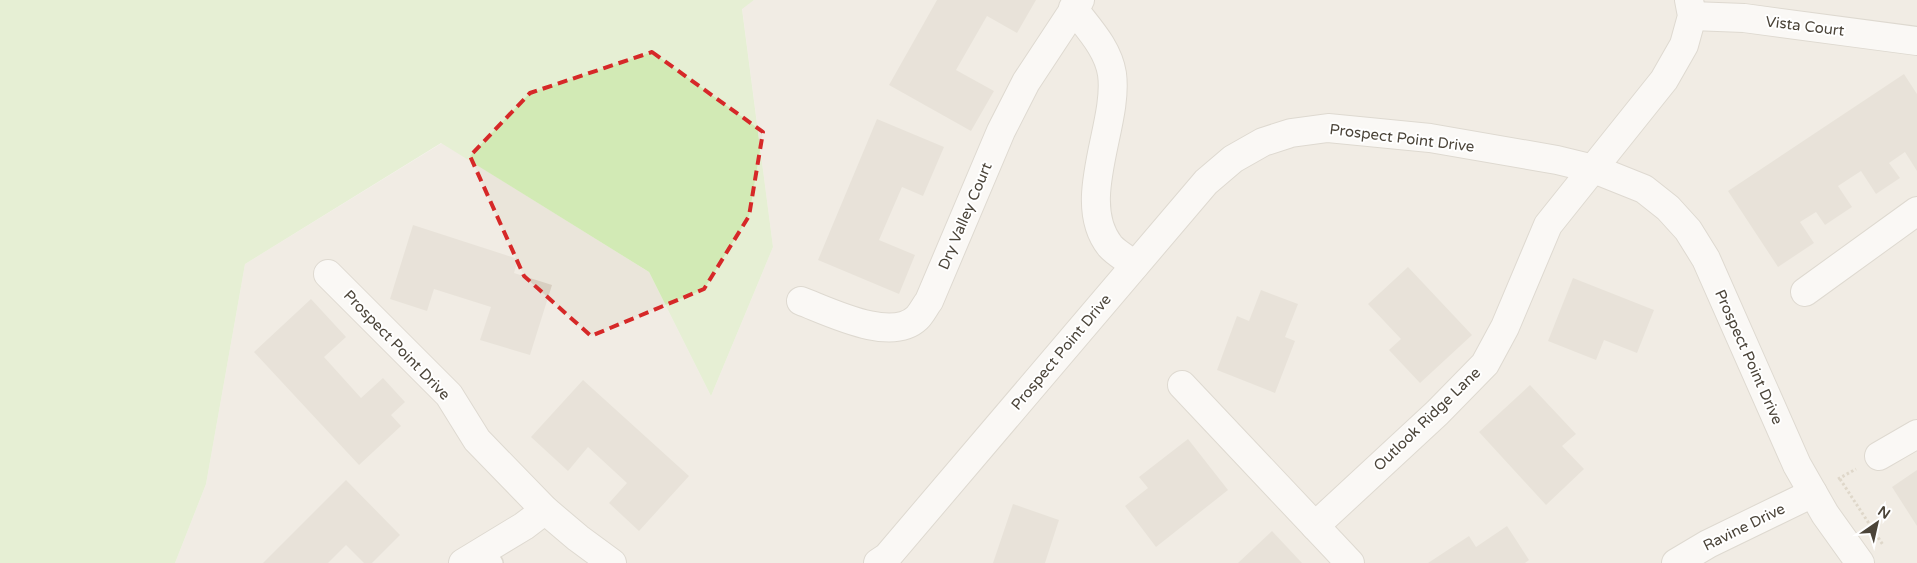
<svg xmlns="http://www.w3.org/2000/svg" width="1917" height="563" viewBox="0 0 1917 563" font-family="'Varela Round',sans-serif">
<style>
.residential{fill:#eae5da}
.green{fill:#d2eab5}
.building{fill:#d8cfc1}
.lines{fill:none;stroke-linecap:round;stroke-linejoin:round}
.lane-casing{stroke:#c2bbae;stroke-width:18}
.street-casing{stroke:#c2bbae;stroke-width:30}
.path{stroke:#c4b79f;stroke-width:3;stroke-dasharray:2.5 2.5;stroke-linecap:butt}
.lane{stroke:#fff;stroke-width:15}
.street{stroke:#fff;stroke-width:28}
.marked{fill:none;stroke:#d62828;stroke-width:4;stroke-dasharray:10 6;stroke-linejoin:round}
.labels{text-anchor:middle;stroke-width:4;stroke-linejoin:round;paint-order:stroke}
.street-label{font-size:15px;fill:#4b4439;stroke:#fff}
</style>
<rect width="100%" height="100%" fill="#f6f3ec"/>
<!-- residential -->
<polygon class="residential" points="754,0 1917,0 1917,563 175,563 206,484 245,264 442,143 649,272 711,396 773,247 742,8"/>
<!-- green -->
<polygon class="green" points="0,0 754,0 742,9 773,247 711,396 649,272 441,143 245,264 206,484 175,563 0,563"/>
<!-- building -->
<g class="building">
<polygon points="937,0 1036,0 1017,33 987,16 956,70 994,91 971,131 889,85"/>
<polygon points="1904,74 1917,94 1917,171 1905,152 1889,163 1900,178 1876,194 1861,171 1838,186 1852,207 1825,225 1816,212 1800,222 1814,243 1778,267 1728,191"/>
<polygon points="877,119 944,147 923,196 902,187 879,240 915,255 899,294 818,260"/>
<polygon points="413,225 518,259 514,273 552,285 530,355 480,340 491,307 434,289 427,311 390,299"/>
<polygon points="1408,267 1472,335 1420,383 1389,350 1401,339 1368,304"/>
<polygon points="1573,278 1654,310 1637,353 1604,340 1596,360 1548,341"/>
<polygon points="1261,290 1298,304 1285,337 1295,341 1275,393 1217,370 1237,316 1249,321"/>
<polygon points="311,299 346,337 324,357 361,398 383,378 405,402 391,415 401,426 359,465 254,352"/>
<polygon points="583,380 689,476 639,531 609,503 627,483 588,447 568,471 531,437"/>
<polygon points="1530,385 1576,434 1562,446 1584,469 1546,505 1479,432"/>
<polygon points="1188,439 1228,490 1156,547 1125,506 1148,488 1139,477"/>
<polygon points="1917,470 1917,526 1892,487"/>
<polygon points="346,480 400,535 372,563 364,563 346,545 328,563 263,563"/>
<polygon points="1013,504 1059,520 1045,563 993,563"/>
<polygon points="1507,526 1529,560 1525,563 1428,563 1469,536 1476,547"/>
<polygon points="1272,531 1302,563 1238,563"/>
</g>
<g class="lines">
<defs>
<polyline id="lane" points="486,548 495,563"/>
<g id="street">
<path d="M1073,8c15,20 35,40 39,66 7,51 -38,127 -2,172 6,7 17,13 25,19"/>
<polyline points="1692,16 1744,18 1917,41"/>
<polyline points="328,274 449,395 477,440 545,510 578,538 612,563"/>
<polyline points="1805,292 1917,211"/>
<path d="M801,301c29,11 90,42 116,17 5,-5 8,-12 12,-17l72,-170 25,-49 54,-82"/>
<polyline points="1182,385 1350,563"/>
<polyline points="1879,456 1917,434"/>
<polyline points="1315,526 1437,413 1485,364 1505,327 1548,225 1664,80 1684,45 1692,16 1689,0"/>
<polyline points="463,563 524,526 545,510"/>
<polyline points="878,563 887,557 1206,182 1233,159 1263,142 1291,133 1328,128 1430,138 1557,160 1594,169 1644,189 1668,208 1688,230 1706,259 1797,465 1825,514 1860,563"/>
<polyline points="1676,563 1708,544 1813,493"/>
</g>
</defs>
<!-- lane casing -->
<use href="#lane" class="lane-casing"/>
<!-- street casing -->
<use href="#street" class="street-casing"/>
<!-- path -->
<g class="path">
<polyline points="1838,479 1856,469"/>
<polyline points="1840,479 1883,545"/>
</g>
<!-- lane -->
<use href="#lane" class="lane"/>
<!-- street -->
<use href="#street" class="street"/>
</g>
<!-- marked area -->
<path d="M0 0H1917V563H0ZM652,52l111,80 -14,84 -45,73 -113,47 -67,-60 -54,-120 60,-63z" fill="#f6f3ec" fill-opacity=".55" fill-rule="evenodd"/>
<path class="marked" d="M652,52l111,80 -14,84 -45,73 -113,47 -67,-60 -54,-120 60,-63z"/>
<g class="labels">
<!-- street labels -->
<g class="street-label">
<text transform="translate(1805 26) rotate(7)" y="5">Vista Court</text>
<text transform="translate(1402 138) rotate(7)" y="5">Prospect Point Drive</text>
<text transform="translate(965 216) rotate(-67)" y="5">Dry Valley Court</text>
<text transform="translate(397 345) rotate(46)" y="5">Prospect Point Drive</text>
<text transform="translate(1061 352) rotate(-50)" y="5">Prospect Point Drive</text>
<text transform="translate(1749 357) rotate(66)" y="5">Prospect Point Drive</text>
<text transform="translate(1427 419) rotate(-44)" y="5">Outlook Ridge Lane</text>
<text transform="translate(1744 527) rotate(-26)" y="5">Ravine Drive</text>
</g>
</g>
<!-- north arrow -->
<g transform="translate(1877 523) rotate(34)" stroke="#ffffff" stroke-width="4" paint-order="stroke">
<path d="M0-4L9 19L0 12L-9 19Z" fill="#4b4439"/>
<text y="-8" font-size="14" font-weight="bold" text-anchor="middle" fill="#4b4439">N</text>
</g>
</svg>
